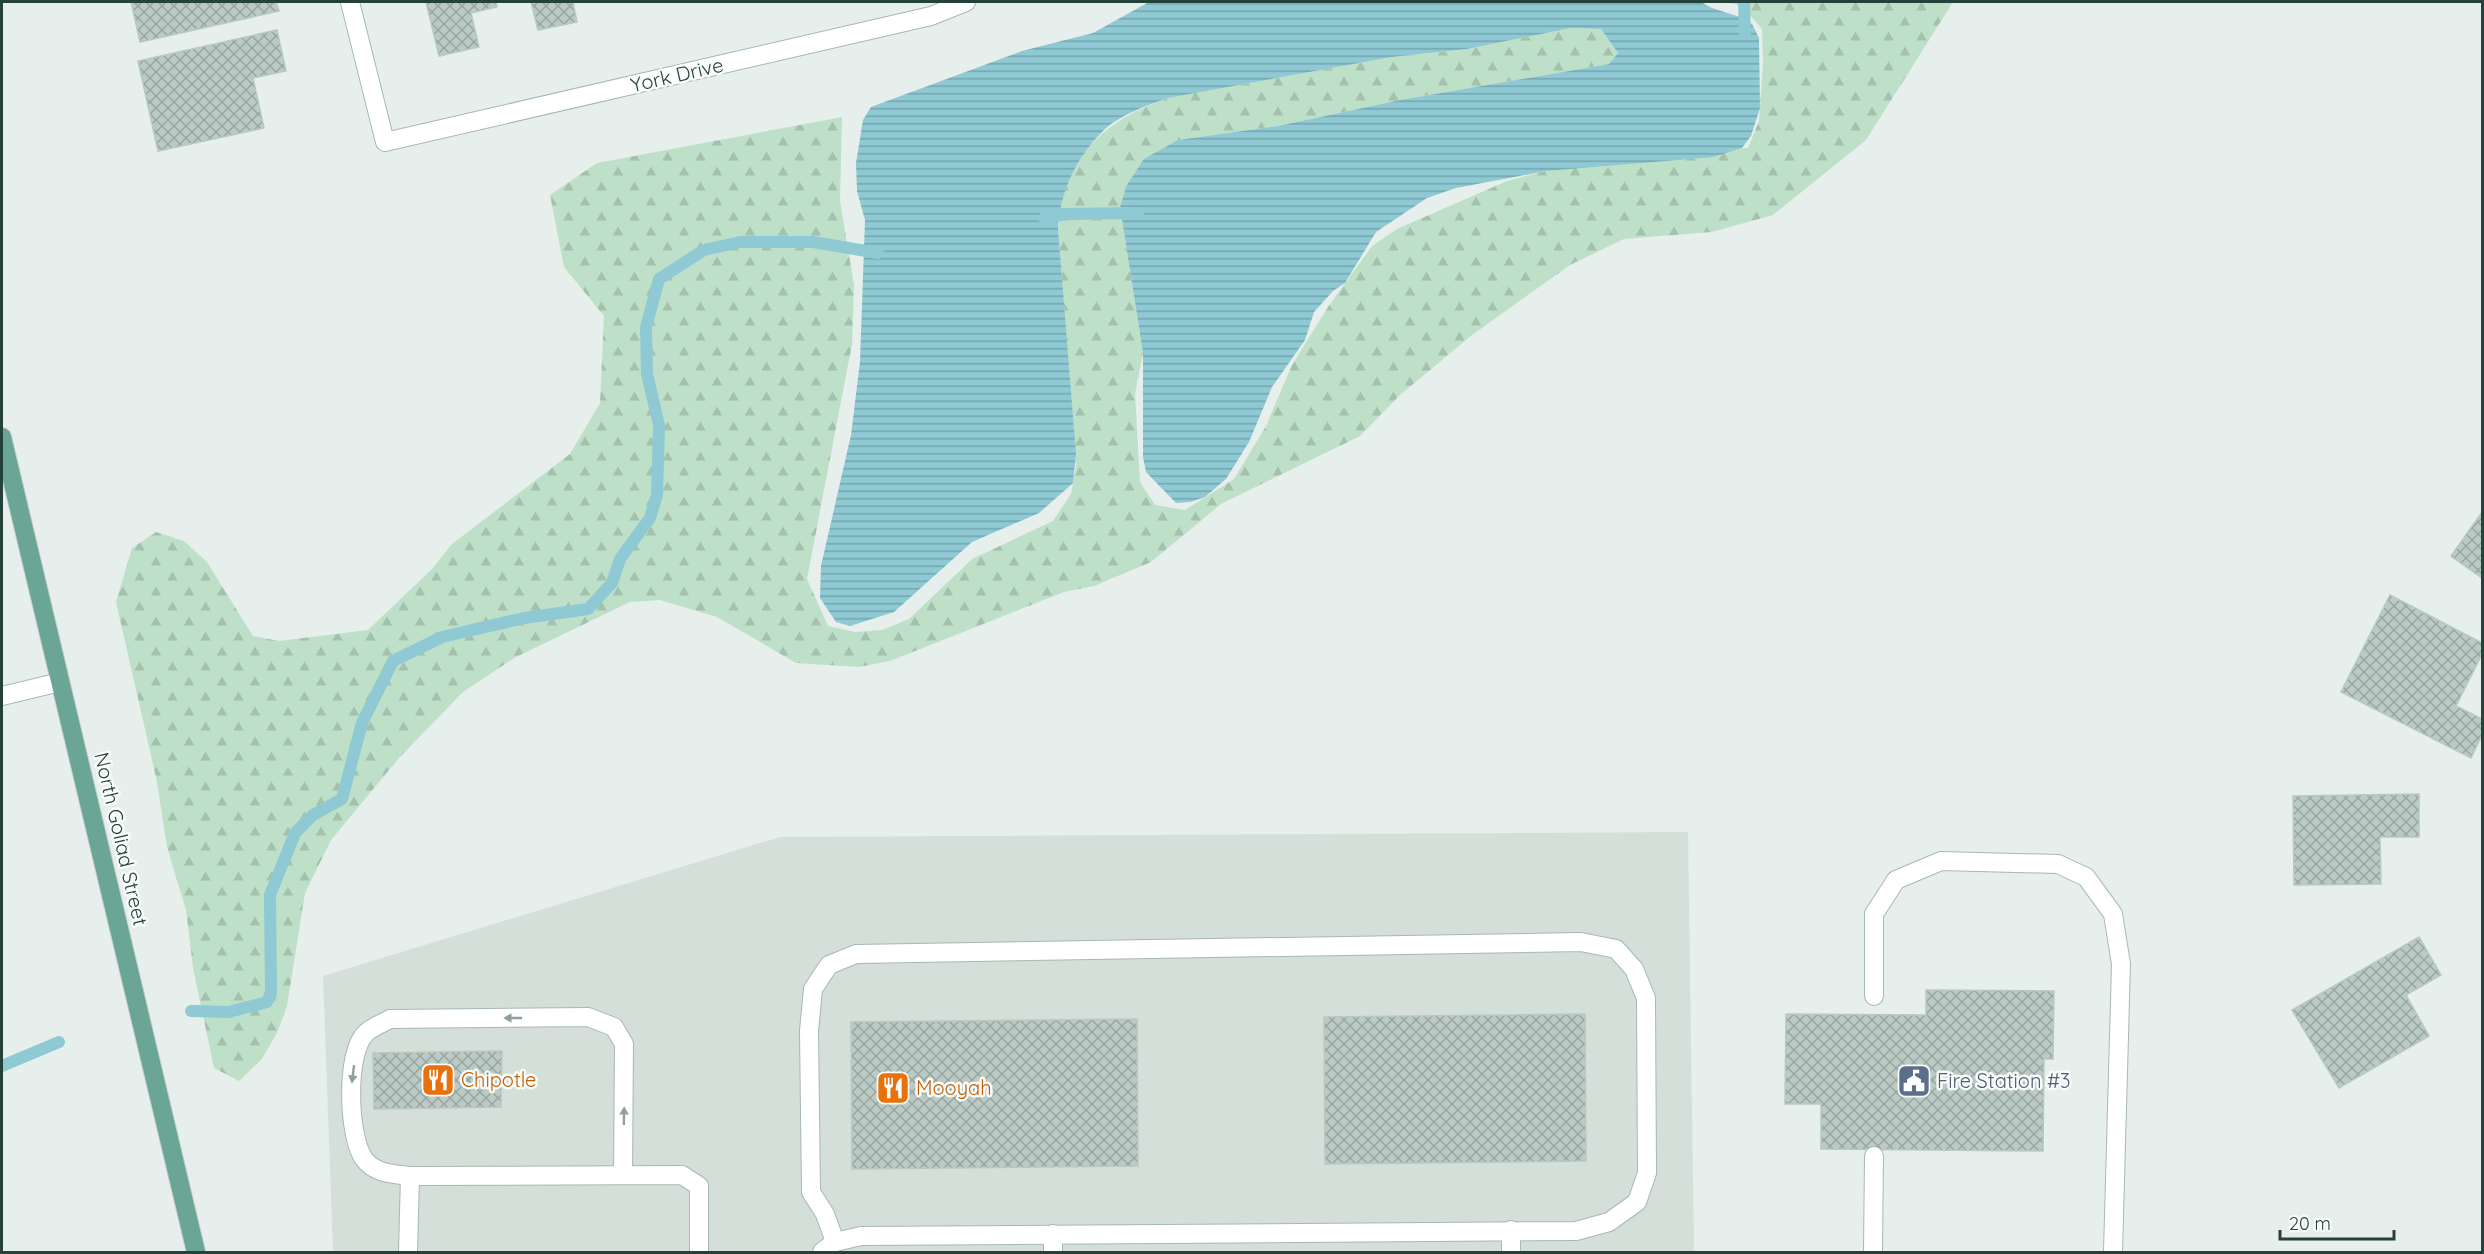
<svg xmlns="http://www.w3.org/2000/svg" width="2484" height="1254" viewBox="0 0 2484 1254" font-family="Quicksand,sans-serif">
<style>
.built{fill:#d4dfda}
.forest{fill:url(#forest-firs)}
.water{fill:url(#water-rules)}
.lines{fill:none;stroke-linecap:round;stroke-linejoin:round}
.stream{stroke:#8ec9d4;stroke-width:12}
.building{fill:url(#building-cross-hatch);stroke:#b8c9c2;stroke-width:1.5}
.minor-casing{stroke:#a8b8b2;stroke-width:20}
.major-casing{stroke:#c2cac8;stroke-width:20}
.minor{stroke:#fff;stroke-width:18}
.major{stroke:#6aa596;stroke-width:18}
.oneway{fill:#92a09c}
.labels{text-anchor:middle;stroke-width:5;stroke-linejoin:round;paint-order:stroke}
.street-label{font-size:20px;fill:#24423a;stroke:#f7fbf9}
.food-label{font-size:20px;fill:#c56008;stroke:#f7fbf9;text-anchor:start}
.service-label{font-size:20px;fill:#4e5e75;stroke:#f7fbf9;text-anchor:start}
</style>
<defs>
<pattern id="forest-firs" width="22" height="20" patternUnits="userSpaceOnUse" patternTransform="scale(1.5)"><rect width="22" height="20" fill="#bfe0c8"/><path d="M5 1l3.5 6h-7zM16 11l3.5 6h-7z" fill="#a4c1ad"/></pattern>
<pattern id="water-rules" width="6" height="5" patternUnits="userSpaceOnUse" patternTransform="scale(1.5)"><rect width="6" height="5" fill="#8ec9d4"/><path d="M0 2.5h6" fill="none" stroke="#74a5ad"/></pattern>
<pattern id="building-cross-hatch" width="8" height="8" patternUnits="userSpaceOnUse" patternTransform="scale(1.5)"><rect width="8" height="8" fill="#bbcac4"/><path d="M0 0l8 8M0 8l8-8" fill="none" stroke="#98a6a0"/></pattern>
</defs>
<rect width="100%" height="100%" fill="#e6efeb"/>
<!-- built -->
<polygon class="built" points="1688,832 1694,1252 333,1252 323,976 780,837"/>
<!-- forest -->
<path class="forest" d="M1727,2h226l-87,138 -93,75 -61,17 -88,7 -54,26 -98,70 -72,60 -40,41 -139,68 -70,58 -57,24 -30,6 -174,69 -31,6 -63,-4 -79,-46 -57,-17 -30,2 -116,56 -51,34 -64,66 -68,82 -26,53 -18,113 -10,27 -15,26 -23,22 -25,-13 -21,-100 -7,-58 -19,-63 -10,-65 -41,-180 16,-54 24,-16 28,9 23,21 46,74 26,5 89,-11 64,-61 20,-25 118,-90 30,-51 4,-87 -40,-49 -14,-72 47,-32 245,-46 -2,84 14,84 -2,59 -45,235 21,47 27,6 27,-2 27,-11 63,-60 81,-38 18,-27 5,-28 -18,-238c2,-12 2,-25 6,-37 17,-51 56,-76 104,-93l224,-41 75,-8 104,-21 30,1 17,24 -9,11 -209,36 -122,26 -100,14 -58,67 23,146 -8,41 5,88 15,23 30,5 49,-31 32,-53 26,-61 36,-58 44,-61 25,-17 110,-48 100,-26 27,-4 114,-3 11,-27 4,-58 -1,-34 -20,-23z"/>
<!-- water -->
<path class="water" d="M1149,2h552l11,6 28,9 12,7 7,14 1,70 -9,28 -9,12 -29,9 -167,14 -90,17 -29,10 -51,34 -31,51 -12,8 -19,21 -9,28 -33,47 -23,55 -23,37 -21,18 -15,5 -14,1 -30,-31 -3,-15v-104l-23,-146 7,-22 17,-26 34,-19 100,-14 122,-26 209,-36 9,-11 -17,-24 -30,-1 -104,21 -75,8 -224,41c-20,7 -51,18 -66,34 -26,26 -42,60 -44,96l18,226 -3,29 -34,30 -67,29 -78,70 -44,14 -14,-4 -16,-24 1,-32 30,-131 9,-73 5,-142 -8,-29 -1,-28 7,-43 8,-13 151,-56 71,-18z"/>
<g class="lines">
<!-- stream -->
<g class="stream">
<polyline points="1744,2 1745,33"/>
<polyline points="1044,218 1064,214 1138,213"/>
<polyline points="191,1011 229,1012 267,1002 271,993 270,895 295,833 313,815 342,799 362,723 393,661 442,637 524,618 588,609 612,583 620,559 650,518 657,495 659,425 647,374 646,327 659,279 704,250 740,242 813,242 878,253"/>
<polyline points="2,1066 59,1042"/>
</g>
</g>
<!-- building -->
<g class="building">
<polygon points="131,2 276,2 279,11 140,42"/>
<polygon points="426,2 496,2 497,7 471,13 479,47 439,56"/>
<polygon points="531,2 573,2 577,22 538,30"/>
<polygon points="277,30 286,71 253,78 264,128 158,151 138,61"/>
<polygon points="2482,512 2482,578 2451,556"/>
<polygon points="2390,595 2482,643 2482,654 2456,706 2482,719 2482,735 2471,758 2341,692"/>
<polygon points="2419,794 2419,837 2380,837 2381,884 2294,885 2293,796"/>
<polygon points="2419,937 2441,975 2406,995 2429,1036 2339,1088 2292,1010"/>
<polygon points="1926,990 2054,991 2053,1059 2044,1059 2043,1151 1821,1149 1821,1104 1785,1104 1786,1014 1926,1015"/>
<polygon points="1585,1014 1586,1161 1325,1164 1324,1017"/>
<polygon points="1137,1019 1138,1166 852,1169 851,1022"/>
<polygon points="502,1051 501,1107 374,1109 373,1053"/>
</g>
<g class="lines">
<defs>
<g id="minor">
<polyline points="350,2 385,142 931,16 966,2"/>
<polyline points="2,696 60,682"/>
<polyline points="1874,996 1874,914 1896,880 1941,861 2058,864 2086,877 2113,914 2121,964 2113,1252"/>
<path d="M410,1176c-16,-2 -35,-2 -46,-17 -16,-22 -19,-107 2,-126 6,-6 17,-10 24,-14l198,-2 26,10 10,17 -1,131"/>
<polyline points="1511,1230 1511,1252"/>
<polyline points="1053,1234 1053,1252"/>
<polyline points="408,1252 410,1176 682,1175 699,1186 699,1252"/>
<polyline points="822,1252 835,1242 861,1236 1576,1231 1609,1222 1637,1202 1647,1173 1646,998 1634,969 1616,949 1581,942 856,954 829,965 813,989 809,1031 811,1192 825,1214 835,1242"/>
<polyline points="1873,1252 1874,1156"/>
</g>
<polyline id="major" points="2,437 196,1252"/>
</defs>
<!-- minor casing -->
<use href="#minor" class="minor-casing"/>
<!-- major casing -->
<use href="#major" class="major-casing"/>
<!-- minor -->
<use href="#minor" class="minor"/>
<!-- major -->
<use href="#major" class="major"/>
</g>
<!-- one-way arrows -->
<defs><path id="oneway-solid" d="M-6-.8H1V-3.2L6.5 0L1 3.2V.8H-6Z" transform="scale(1.5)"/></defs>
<g class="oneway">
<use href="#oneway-solid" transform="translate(513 1018) rotate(180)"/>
<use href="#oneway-solid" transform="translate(353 1074) rotate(97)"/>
<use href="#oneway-solid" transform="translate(624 1116) rotate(-89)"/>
</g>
<!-- icons -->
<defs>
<symbol id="restaurant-square" viewBox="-11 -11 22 22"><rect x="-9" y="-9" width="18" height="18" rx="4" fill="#e8710a" stroke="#f7fbf9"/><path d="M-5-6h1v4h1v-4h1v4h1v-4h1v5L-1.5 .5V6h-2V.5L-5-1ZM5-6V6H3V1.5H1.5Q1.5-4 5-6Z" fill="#fff"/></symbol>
<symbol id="civic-square" viewBox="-11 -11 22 22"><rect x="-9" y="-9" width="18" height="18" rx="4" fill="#5c6f8a" stroke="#f7fbf9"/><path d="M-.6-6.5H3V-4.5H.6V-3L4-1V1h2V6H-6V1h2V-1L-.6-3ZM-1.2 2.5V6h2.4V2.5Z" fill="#fff"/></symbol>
</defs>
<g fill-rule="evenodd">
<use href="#restaurant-square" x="419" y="1061" width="38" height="38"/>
<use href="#civic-square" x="1895" y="1062" width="38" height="38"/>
<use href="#restaurant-square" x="874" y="1069" width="38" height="38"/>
</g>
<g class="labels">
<!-- street labels -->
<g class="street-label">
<text transform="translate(677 75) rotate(-13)" y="7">York Drive</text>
<text transform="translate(121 839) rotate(77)" y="7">North Goliad Street</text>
</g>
<!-- food labels -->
<g class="food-label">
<text x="461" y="1087">Chipotle</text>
<text x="916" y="1095">Mooyah</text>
</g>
<!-- service labels -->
<g class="service-label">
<text x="1937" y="1088">Fire Station #3</text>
</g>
</g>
<!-- border -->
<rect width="2484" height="1254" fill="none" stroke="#24423a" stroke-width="6"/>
<!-- scale -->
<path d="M2280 1230v9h114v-9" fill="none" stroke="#24423a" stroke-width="3"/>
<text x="2289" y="1230" font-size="18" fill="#24423a" stroke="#f7fbf9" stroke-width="4.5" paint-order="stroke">20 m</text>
</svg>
